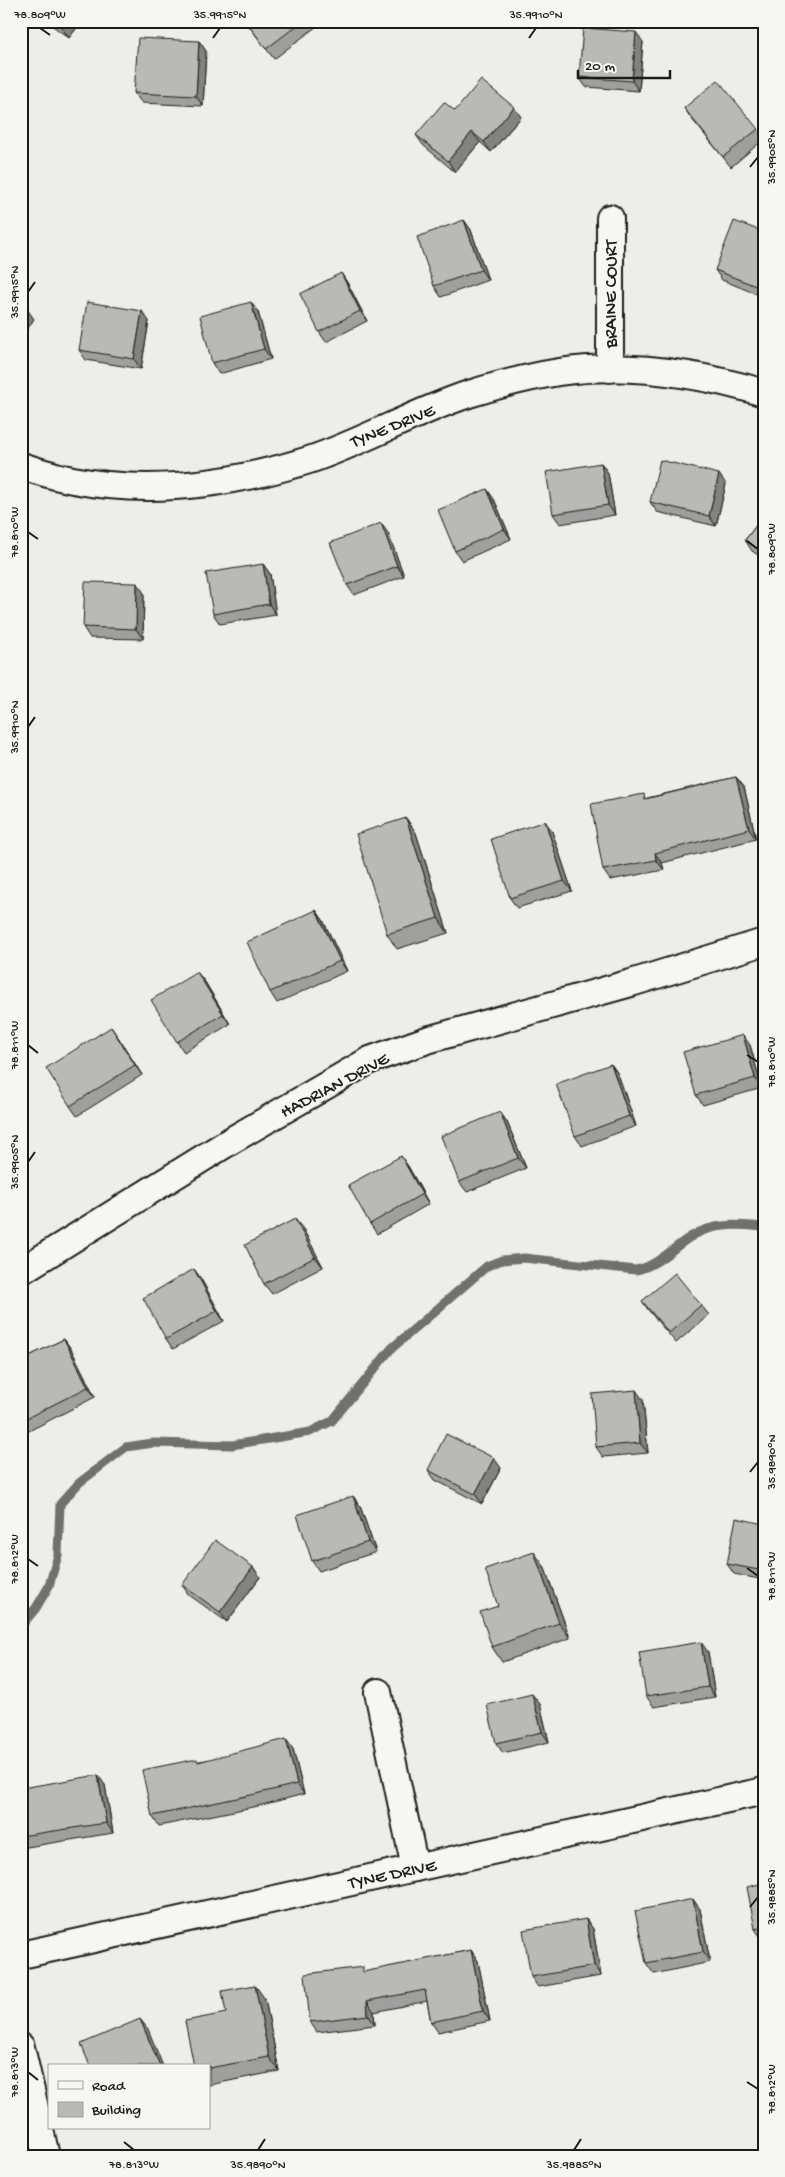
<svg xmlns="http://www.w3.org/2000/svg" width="785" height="2177" viewBox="0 0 785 2177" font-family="'Gochi Hand',sans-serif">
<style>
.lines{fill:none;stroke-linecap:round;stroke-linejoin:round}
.stream{stroke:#6f6f6d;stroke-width:9}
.minor-casing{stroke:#1c1c1c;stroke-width:30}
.minor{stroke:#f6f6f2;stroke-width:26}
.wall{fill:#9f9f9d;stroke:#1c1c1c}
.shaded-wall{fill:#82827f;stroke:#1c1c1c}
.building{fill:#b9b9b6;stroke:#1c1c1c}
.ticks{fill:none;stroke:#1c1c1c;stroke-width:2}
.labels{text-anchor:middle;stroke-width:4;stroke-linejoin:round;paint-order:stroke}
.street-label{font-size:18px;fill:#1c1c1c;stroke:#f6f6f2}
.neatline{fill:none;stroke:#1c1c1c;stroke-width:2}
.ticks-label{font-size:12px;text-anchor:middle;fill:#1c1c1c}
</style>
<rect width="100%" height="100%" fill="#edede9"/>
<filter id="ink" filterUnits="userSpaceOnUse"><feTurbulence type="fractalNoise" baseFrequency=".02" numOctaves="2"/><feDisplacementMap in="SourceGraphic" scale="10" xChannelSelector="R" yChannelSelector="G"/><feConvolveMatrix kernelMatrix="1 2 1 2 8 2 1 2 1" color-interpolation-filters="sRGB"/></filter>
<g filter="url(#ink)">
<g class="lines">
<!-- stream -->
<path class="stream" d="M21,1626l15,-18 13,-22 9,-31 2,-51 19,-21 47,-36 27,-4 79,2 78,-13 22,-11 59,-72 96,-83 15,-6 22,-2 112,12c22,-4 37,-23 56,-34 22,-14 47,-11 72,-9"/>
<defs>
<g id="minor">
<polyline points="610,369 610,218"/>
<path d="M21,466c17,5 35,11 52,14 78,15 160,4 236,-20 54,-18 105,-48 160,-66 29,-9 59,-17 90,-22 69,-10 138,1 205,21"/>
<polyline points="21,1271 232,1140 370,1060 427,1040 631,983 764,942"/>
<polyline points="378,1692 415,1868"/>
<polyline points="21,1955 764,1791"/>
<polyline points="21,2047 46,2156"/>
</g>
</defs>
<!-- minor casing -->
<use href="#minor" class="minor-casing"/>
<!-- minor -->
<use href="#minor" class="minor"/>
</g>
<!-- wall -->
<g class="wall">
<polygon points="46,21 82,21 69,38"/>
<polygon points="245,21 320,21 321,23 274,59"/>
<polygon points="199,41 206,51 203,106 142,103 134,93"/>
<polygon points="643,42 639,91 586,87 579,77"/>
<polygon points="684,108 758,129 764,137 764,139 731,167 691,118"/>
<polygon points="455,111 521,117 491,152 480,142 455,172 423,145 416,135"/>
<polygon points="464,220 471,230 488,280 441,297 434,286"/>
<polygon points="764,232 764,297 722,280 715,270"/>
<polygon points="341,273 348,284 367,321 326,342 319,332"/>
<polygon points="258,312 271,359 219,374 212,363"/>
<polygon points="149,321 141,369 86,360 79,350"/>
<polygon points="601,463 608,473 615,515 560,524 553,514"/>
<polygon points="726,484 716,526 657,512 650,502"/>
<polygon points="494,499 511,539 462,561 455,551"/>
<polygon points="764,515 764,559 752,551 745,540"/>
<polygon points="388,533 404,576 354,595 347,585"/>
<polygon points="263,564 270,574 276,615 220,624 213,614"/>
<polygon points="144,593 143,639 90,638 83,627"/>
<polygon points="736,777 744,787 756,839 662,863 664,870 610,880 603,870 647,798"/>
<polygon points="406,818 416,833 448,933 397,949 387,934"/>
<polygon points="552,831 572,891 517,908 510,898"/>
<polygon points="316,910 323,920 347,971 277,1003 270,992"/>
<polygon points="205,982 230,1024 184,1052 177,1042"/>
<polygon points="118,1037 142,1075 77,1116 70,1106"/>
<polygon points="750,1045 762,1088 703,1105 696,1095"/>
<polygon points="611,1064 618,1074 636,1126 582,1146 575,1136"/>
<polygon points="500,1112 507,1122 526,1168 467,1192 459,1182"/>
<polygon points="408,1166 429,1204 377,1234 370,1224"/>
<polygon points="303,1229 323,1267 272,1294 264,1284"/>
<polygon points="194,1269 201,1279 224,1321 173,1349 166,1339"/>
<polygon points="642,1301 701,1305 709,1315 676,1343 649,1311"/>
<polygon points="64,1339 71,1349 95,1397 21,1435 21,1360"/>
<polygon points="643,1400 648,1453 603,1457 596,1447"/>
<polygon points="501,1468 482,1504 435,1480 428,1470"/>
<polygon points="353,1496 360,1506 376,1552 319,1571 312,1561"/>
<polygon points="764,1524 764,1580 734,1574 727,1564"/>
<polygon points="544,1566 570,1638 502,1662 492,1647 498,1606"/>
<polygon points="253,1567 260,1577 227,1622 189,1595 182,1585"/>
<polygon points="708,1652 715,1697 654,1707 646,1696"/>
<polygon points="540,1704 549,1742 503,1753 496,1743"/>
<polygon points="293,1749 304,1794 258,1806 159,1826 152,1816 199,1761"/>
<polygon points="105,1785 113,1833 21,1848 21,1809"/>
<polygon points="764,1883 764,1938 762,1939 755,1929"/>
<polygon points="700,1909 710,1962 654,1974 646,1963"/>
<polygon points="586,1919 593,1929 601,1976 538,1987 531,1977"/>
<polygon points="471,1950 478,1961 490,2021 438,2032 431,2022 427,2001 374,2012 375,2025 317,2032 310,2022 366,1972"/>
<polygon points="265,1999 279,2071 209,2085 209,2066 226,2013"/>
</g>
<!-- shaded-wall -->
<g class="shaded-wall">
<polygon points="67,21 82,21 69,38 62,28"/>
<polygon points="636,32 643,42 639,91 632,81"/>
<polygon points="199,41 206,51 203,106 196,96"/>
<polygon points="514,107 521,117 491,152 484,142"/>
<polygon points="472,132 480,142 455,172 448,161"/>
<polygon points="464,220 471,230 488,280 481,270"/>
<polygon points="341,273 348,284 367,321 360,311"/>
<polygon points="764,281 764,292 761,288"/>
<polygon points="251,302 258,312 271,359 264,349"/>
<polygon points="27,309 34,319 21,339 21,318"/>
<polygon points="142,311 149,321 141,369 134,359"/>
<polygon points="601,463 608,473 615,515 608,505"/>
<polygon points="719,474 726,484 716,526 709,516"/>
<polygon points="487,489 494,499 511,539 504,529"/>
<polygon points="381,523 388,533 404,576 397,566"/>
<polygon points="263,564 270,574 276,615 269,604"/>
<polygon points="137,583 144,593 143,639 136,629"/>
<polygon points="736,777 744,787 756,839 749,829"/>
<polygon points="406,818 416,833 448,933 438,918"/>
<polygon points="545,821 552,831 572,891 564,881"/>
<polygon points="655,853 662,863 664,870 656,860"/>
<polygon points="316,910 323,920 347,971 340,961"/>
<polygon points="197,972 205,982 230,1024 223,1014"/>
<polygon points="111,1027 118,1037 142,1075 135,1065"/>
<polygon points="743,1035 750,1045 762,1088 755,1078"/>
<polygon points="611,1064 618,1074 636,1126 629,1116"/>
<polygon points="500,1112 507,1122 526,1168 518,1158"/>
<polygon points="401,1156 408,1166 429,1204 422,1194"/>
<polygon points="295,1219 303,1229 323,1267 315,1257"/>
<polygon points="194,1269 201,1279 224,1321 217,1311"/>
<polygon points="64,1339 71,1349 95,1397 88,1387"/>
<polygon points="636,1390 643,1400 648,1453 640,1443"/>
<polygon points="494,1458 501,1468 482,1504 475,1494"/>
<polygon points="353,1496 360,1506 376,1552 368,1542"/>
<polygon points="534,1552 544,1566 570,1638 559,1623"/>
<polygon points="253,1567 260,1577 227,1622 220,1612"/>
<polygon points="701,1642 708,1652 715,1697 708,1687"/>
<polygon points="532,1694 540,1704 549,1742 542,1732"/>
<polygon points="286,1739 293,1749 304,1794 297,1784"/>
<polygon points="98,1775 105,1785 113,1833 106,1823"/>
<polygon points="693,1899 700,1909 710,1962 703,1952"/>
<polygon points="586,1919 593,1929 601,1976 594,1966"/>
<polygon points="471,1950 478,1961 490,2021 483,2011"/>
<polygon points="255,1985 265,1999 279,2071 269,2057"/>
<polygon points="367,2001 374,2012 375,2025 368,2015"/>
<polygon points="140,2019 148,2029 163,2066 160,2066"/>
</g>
<!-- building -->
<g class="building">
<polygon points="52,21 67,21 62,28"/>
<polygon points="246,21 303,21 266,49"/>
<polygon points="583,28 636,32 632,81 579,77"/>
<polygon points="138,38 199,41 196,96 134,93"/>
<polygon points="481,80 514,107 484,142 472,132 448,161 416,135 444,102 455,111"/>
<polygon points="718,80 758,129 723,157 684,108"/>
<polygon points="464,220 481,270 434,286 417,237"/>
<polygon points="734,221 764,232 764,281 761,288 715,270"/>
<polygon points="341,273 360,311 319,332 300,294"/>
<polygon points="87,302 142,311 134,359 79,350"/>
<polygon points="251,302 264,349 212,363 200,316"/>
<polygon points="21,305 27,309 21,318"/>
<polygon points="660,460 719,474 709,516 650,502"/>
<polygon points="601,463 608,505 553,514 546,472"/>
<polygon points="487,489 504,529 455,551 438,510"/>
<polygon points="764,515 764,554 745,540"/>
<polygon points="381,523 397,566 347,585 330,543"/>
<polygon points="263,564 269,604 213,614 206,573"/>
<polygon points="85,582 137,583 136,629 83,627"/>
<polygon points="736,777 749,829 655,853 656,860 603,870 591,804 644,794 645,799"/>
<polygon points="406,818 438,918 387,934 356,834"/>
<polygon points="545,821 564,881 510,898 491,839"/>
<polygon points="316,910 340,961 270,992 247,942"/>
<polygon points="197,972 223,1014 177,1042 151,1000"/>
<polygon points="111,1027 135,1065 70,1106 46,1068"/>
<polygon points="743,1035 755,1078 696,1095 683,1052"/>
<polygon points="611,1064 629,1116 575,1136 556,1084"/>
<polygon points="500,1112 518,1158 459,1182 441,1136"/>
<polygon points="401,1156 422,1194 370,1224 348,1185"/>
<polygon points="295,1219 315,1257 264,1284 245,1245"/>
<polygon points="194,1269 217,1311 166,1339 143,1298"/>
<polygon points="675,1273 701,1305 669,1333 642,1301"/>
<polygon points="64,1339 88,1387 21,1421 21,1360"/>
<polygon points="636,1390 640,1443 596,1447 592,1394"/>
<polygon points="446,1434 494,1458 475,1494 428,1470"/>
<polygon points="353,1496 368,1542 312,1561 297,1515"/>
<polygon points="736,1518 764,1524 764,1571 727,1564"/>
<polygon points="215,1540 253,1567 220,1612 182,1585"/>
<polygon points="534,1552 559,1623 492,1647 480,1612 498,1606 485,1569"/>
<polygon points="701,1642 708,1687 646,1696 639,1652"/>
<polygon points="532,1694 542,1732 496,1743 487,1705"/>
<polygon points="286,1739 297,1784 251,1795 152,1816 142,1770 197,1759 198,1762"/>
<polygon points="98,1775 106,1823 21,1836 21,1809 25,1809 22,1788"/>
<polygon points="764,1883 764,1927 755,1929 747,1887"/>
<polygon points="693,1899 703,1952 646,1963 635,1911"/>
<polygon points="586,1919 594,1966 531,1977 523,1930"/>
<polygon points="471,1950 483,2011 431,2022 425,1990 367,2001 368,2015 310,2022 305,1974 363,1967 363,1972"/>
<polygon points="255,1985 269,2057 209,2068 209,2066 194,2066 185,2021 226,2013 222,1991"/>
<polygon points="140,2019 160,2066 90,2066 81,2044"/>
</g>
</g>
<!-- ticks -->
<path class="ticks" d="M40,28l10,7M213,38l7,-10M529,38l7,-10M750,167l8,-10M28,292l7,-10M28,532l10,7M747,541l11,8M28,727l7,-10M28,1045l10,8M747,1055l11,7M28,1162l7,-10M750,1472l8,-10M28,1559l10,7M747,1568l11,8M750,1907l8,-10M28,2072l10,8M747,2082l11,7M124,2142l10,8M258,2150l7,-11M574,2150l7,-11"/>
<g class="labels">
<!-- street labels -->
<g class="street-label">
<text transform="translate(610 294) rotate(-90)" y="6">BRAINE COURT</text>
<text transform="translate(392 425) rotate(-22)" y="6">TYNE DRIVE</text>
<text transform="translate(334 1084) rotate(-28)" y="6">HADRIAN DRIVE</text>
<text transform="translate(392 1873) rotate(-12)" y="6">TYNE DRIVE</text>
</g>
</g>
<!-- margin -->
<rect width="785" height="2177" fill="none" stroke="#f6f6f2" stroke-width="55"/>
<!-- legend -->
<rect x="48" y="2064" width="162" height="65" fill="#f6f6f2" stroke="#9f9f9c"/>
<rect x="58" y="2081" width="25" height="8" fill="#f6f6f2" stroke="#9f9f9c"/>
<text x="92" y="2090" font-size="15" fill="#1c1c1c">Road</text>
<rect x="58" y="2102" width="25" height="15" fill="#b9b9b6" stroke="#9f9f9c"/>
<text x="92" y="2114" font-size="15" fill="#1c1c1c">Building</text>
<!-- scale -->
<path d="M578 70v8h92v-8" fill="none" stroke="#1c1c1c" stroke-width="2.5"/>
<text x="585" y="70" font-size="15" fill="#1c1c1c" stroke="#f6f6f2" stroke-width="4" paint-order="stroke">20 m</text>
<rect x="28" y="28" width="730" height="2122" class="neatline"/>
<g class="ticks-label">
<text x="40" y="18">78.809°W</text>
<text x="220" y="18">35.9915°N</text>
<text x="536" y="18">35.9910°N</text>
<text transform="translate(771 157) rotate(-90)" y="4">35.9905°N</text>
<text transform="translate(14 292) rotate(-90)" y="4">35.9915°N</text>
<text transform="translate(14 532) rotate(-90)" y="4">78.810°W</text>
<text transform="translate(771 549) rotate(-90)" y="4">78.809°W</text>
<text transform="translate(14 727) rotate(-90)" y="4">35.9910°N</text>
<text transform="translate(14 1045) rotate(-90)" y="4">78.811°W</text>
<text transform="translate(771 1062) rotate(-90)" y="4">78.810°W</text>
<text transform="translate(14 1162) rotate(-90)" y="4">35.9905°N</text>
<text transform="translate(771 1462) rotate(-90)" y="4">35.9890°N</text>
<text transform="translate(14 1559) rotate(-90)" y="4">78.812°W</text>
<text transform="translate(771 1576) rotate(-90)" y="4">78.811°W</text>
<text transform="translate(771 1897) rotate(-90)" y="4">35.9885°N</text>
<text transform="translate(14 2072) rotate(-90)" y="4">78.813°W</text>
<text transform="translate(771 2089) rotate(-90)" y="4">78.812°W</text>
<text x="134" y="2168">78.813°W</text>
<text x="258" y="2168">35.9890°N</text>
<text x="574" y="2168">35.9885°N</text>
</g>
</svg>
